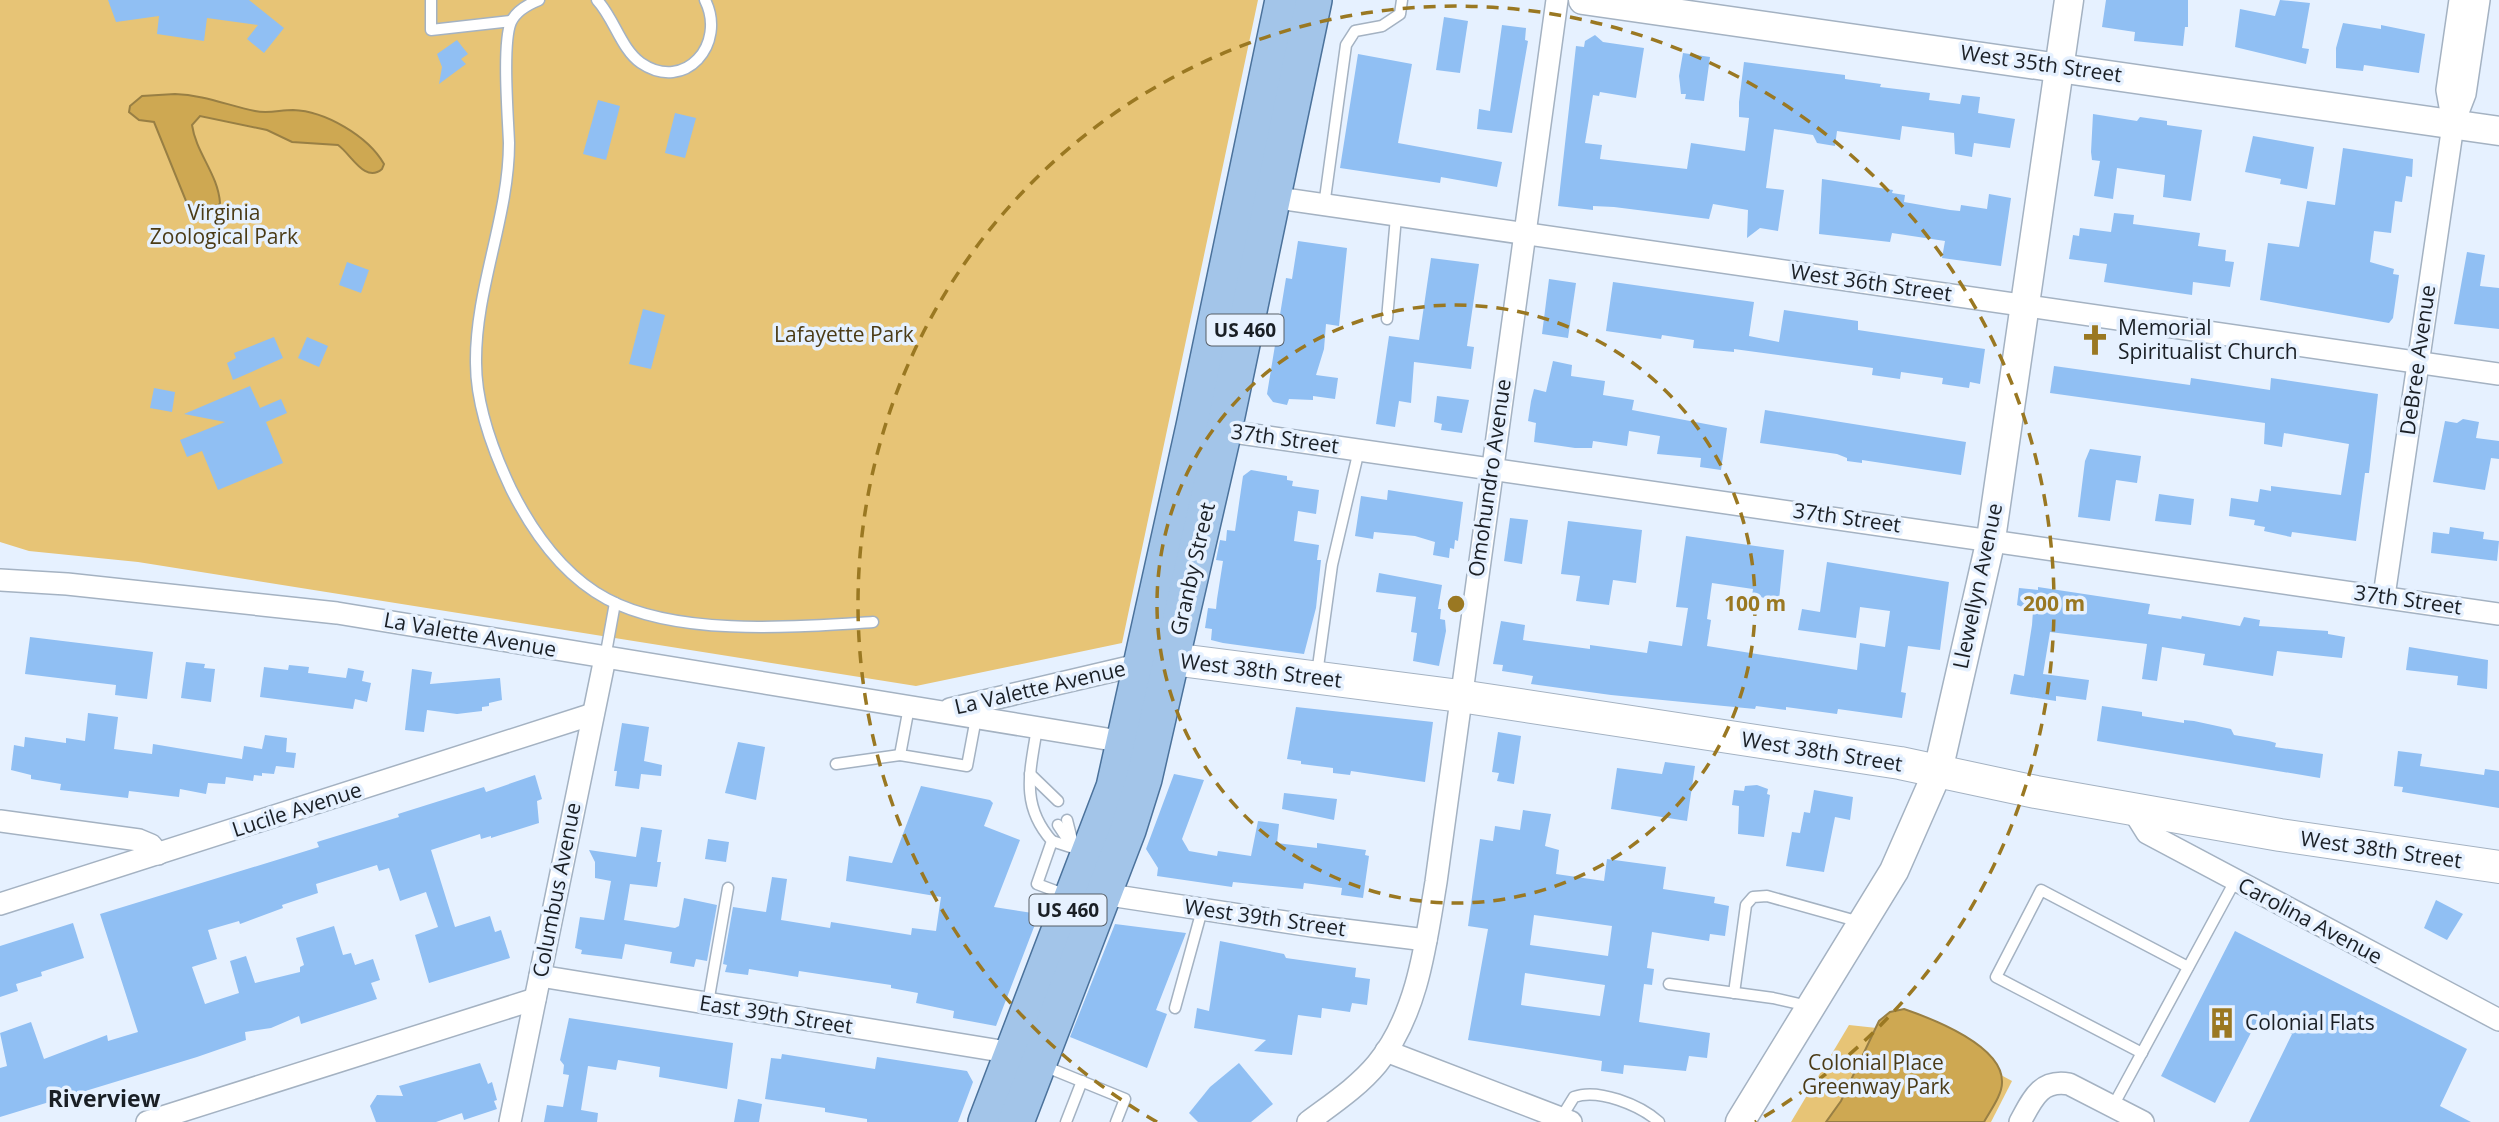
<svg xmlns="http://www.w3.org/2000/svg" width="2499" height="1122" viewBox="0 0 2499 1122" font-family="'Open Sans',sans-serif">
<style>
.green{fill:#e7c476}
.water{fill:#cea852;stroke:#987f44;stroke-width:2}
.building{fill:#90bff3;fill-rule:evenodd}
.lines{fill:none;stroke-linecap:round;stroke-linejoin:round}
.service-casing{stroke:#a4b2c2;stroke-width:13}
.minor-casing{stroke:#a4b2c2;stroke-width:24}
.tertiary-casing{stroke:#a4b2c2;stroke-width:31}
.secondary-casing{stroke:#a4b2c2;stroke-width:34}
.primary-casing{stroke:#4b729b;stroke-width:38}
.service{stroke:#fff;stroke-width:10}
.minor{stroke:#fff;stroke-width:21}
.tertiary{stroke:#fff;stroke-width:28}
.secondary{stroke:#fff;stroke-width:32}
.primary{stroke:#a3c5e9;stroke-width:35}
.ring{fill:none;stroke:#9a7822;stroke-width:3.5;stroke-dasharray:12 9}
.labels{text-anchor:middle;stroke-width:7;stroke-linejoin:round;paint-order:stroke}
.shield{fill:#e6f1ff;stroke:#575e66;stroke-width:2}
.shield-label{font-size:19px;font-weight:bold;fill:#1a1f25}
.street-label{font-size:21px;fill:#1a1f25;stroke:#e6f1ff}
.park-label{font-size:21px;fill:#4b3b16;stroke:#e6f1ff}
.poi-label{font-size:21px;fill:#1a1f25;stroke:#e6f1ff;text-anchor:start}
.neighbourhood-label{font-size:23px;font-weight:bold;fill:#1a1f25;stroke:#e6f1ff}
.centre{fill:#9a7822;stroke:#e6f1ff;stroke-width:3.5}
.ring-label{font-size:21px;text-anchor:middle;font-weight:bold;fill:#9a7822;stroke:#e6f1ff;stroke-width:7;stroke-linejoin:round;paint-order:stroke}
</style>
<rect width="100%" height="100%" fill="#e6f1ff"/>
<!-- green -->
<g class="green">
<polygon points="0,0 1258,0 1122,643 916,686 138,562 29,551 0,542"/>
<polygon points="1849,1025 1923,1033 2012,1081 1991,1122 1791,1122"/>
</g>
<!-- water -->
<g class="water">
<path d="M175,94c28,1 52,11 80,17 13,3 25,-1 38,-1 32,1 75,26 91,54l-2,5c-17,15 -31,-15 -44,-24l-46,-3 -25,-12 -67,-14 -8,9c4,28 26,49 28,78l-7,10h-17l-10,-12 -32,-79 -15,-2 -10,-8 1,-6 12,-10z"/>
<path d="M1904,1009c29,10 100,37 98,74 0,12 -12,28 -18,39h-158l15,-21 38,-80 11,-9z"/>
</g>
<!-- building -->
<g class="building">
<polygon points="108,0 249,0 284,28 264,53 247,39 258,25 207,18 204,41 157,34 159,16 116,22"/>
<polygon points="2106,0 2188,0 2188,27 2185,27 2183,46 2134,41 2135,32 2102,27"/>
<polygon points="2280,0 2310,3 2302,48 2309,49 2306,64 2235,47 2240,9 2275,16"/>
<polygon points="1444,17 1468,21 1460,73 1436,70"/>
<polygon points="2343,23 2381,29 2381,25 2425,34 2419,73 2364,65 2363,71 2336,68 2336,48"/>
<polygon points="1502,25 1526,28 1525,40 1528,41 1512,133 1477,129 1479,109 1490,111"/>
<polygon points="1595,35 1603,42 1644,48 1636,98 1600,92 1599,96 1593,95 1585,143 1602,145 1600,159 1687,169 1691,143 1745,151 1749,118 1739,117 1739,102 1744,62 1845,75 1845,79 1881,84 1880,87 1930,93 1929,100 1960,104 1962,95 1980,97 1978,113 2015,119 2010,148 1974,143 1972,157 1955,154 1954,133 1902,126 1900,140 1837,131 1835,146 1817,143 1813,135 1774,129 1766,188 1784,190 1778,231 1760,228 1747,238 1748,210 1713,204 1709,219 1614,207 1593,206 1593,210 1558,206 1576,46 1584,47 1585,41"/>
<polygon points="457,40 468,54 461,59 466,64 439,84 442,67 437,54"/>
<polygon points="1683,53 1710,57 1704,101 1685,99 1686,94 1681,94 1679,76"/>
<polygon points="1358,54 1412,64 1398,143 1502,162 1497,187 1441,177 1440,183 1340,168"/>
<polygon points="598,100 620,106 606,160 583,154"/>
<polygon points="675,113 696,118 685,158 665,153"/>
<polygon points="2093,114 2137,121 2140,117 2167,121 2167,125 2202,130 2191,201 2163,197 2165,175 2117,168 2113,199 2094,196 2100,161 2092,160 2091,152"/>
<polygon points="2253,136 2314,147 2307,189 2280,184 2281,179 2245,172"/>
<polygon points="2343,148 2413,159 2412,177 2406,176 2402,202 2395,201 2391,233 2374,231 2370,262 2394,269 2393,274 2399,275 2393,318 2389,323 2260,300 2268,243 2299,247 2307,201 2335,205"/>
<polygon points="1822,179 1893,190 1892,193 1905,195 1904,202 1950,210 1960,211 1961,205 1987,209 1989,194 2011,198 2001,266 1942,258 1945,241 1892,233 1890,242 1819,234"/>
<polygon points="2114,213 2134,215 2133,224 2200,233 2198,246 2226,250 2225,261 2234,262 2230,287 2193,282 2192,295 2104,282 2107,264 2069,259 2073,235 2079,236 2080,228 2111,232"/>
<polygon points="1298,241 1347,248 1339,326 1326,324 1324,349 1316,375 1338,378 1335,399 1313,396 1313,400 1289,399 1287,405 1273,402 1267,394 1286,278 1292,279"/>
<polygon points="2467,252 2485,255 2480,286 2499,288 2499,329 2454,324"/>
<polygon points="1431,258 1479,264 1467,346 1474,347 1471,369 1414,362 1411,403 1399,401 1395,427 1376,424 1389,336 1419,340"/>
<polygon points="347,262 369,270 361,293 339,285"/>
<polygon points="1549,279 1576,283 1568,338 1542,334"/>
<polygon points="1613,282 1754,302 1749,336 1779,342 1784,310 1858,321 1858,330 1985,349 1980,384 1970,382 1969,388 1942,384 1943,378 1901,372 1900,379 1872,375 1873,368 1734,349 1734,352 1693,348 1694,340 1662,335 1661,339 1606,331"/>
<polygon points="643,309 665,315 651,369 629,364"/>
<polygon points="274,337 283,358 233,380 227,363 236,358 234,353"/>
<polygon points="307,337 328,346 319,367 298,358"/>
<polygon points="1553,361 1572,365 1571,376 1605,381 1603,395 1634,400 1632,410 1727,428 1721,470 1700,467 1701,458 1657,454 1660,436 1629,431 1627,446 1593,441 1592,448 1575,448 1534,442 1536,423 1528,421 1531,401 1534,389 1546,392"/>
<polygon points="2054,366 2190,385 2191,378 2270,390 2271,378 2378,394 2369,473 2365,473 2356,541 2292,532 2291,537 2264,531 2265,527 2254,525 2255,520 2229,516 2231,498 2258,502 2260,489 2271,491 2271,486 2341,495 2349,444 2284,433 2282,447 2264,444 2265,423 2050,393"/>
<polygon points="250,386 260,408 281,399 287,413 266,422 283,463 218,490 202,451 187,457 180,440 225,422 184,414"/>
<polygon points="154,388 175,392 172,412 150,408"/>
<polygon points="1437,396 1469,400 1462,433 1441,430 1442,424 1434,422"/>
<polygon points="1765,410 1966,442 1961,475 1862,460 1862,463 1847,461 1847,458 1837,454 1760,443"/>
<polygon points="2463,419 2479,422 2476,438 2499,441 2499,459 2491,458 2485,490 2433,482 2445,421 2457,423"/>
<polygon points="2090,449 2141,456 2137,483 2116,480 2110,521 2078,517 2085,461"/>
<polygon points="1251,470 1287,476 1287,480 1293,481 1292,486 1319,490 1316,514 1298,511 1294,541 1319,545 1317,560 1321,560 1316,608 1304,654 1223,643 1211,640 1212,629 1205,628 1208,608 1216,609 1217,599 1223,561 1216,560 1220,540 1226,541 1227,530 1235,531 1243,476"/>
<polygon points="1388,490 1463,502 1458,541 1455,540 1454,549 1450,548 1449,558 1433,555 1435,542 1415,536 1374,532 1373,539 1355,536 1361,496 1387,500"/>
<polygon points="2159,494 2194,499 2191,525 2155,521"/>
<polygon points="1510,518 1528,520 1522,564 1504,561"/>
<polygon points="1568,521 1642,530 1636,583 1613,580 1609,605 1576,601 1580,576 1561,574"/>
<polygon points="2450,527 2484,532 2483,539 2499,541 2497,561 2431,553 2433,532 2449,534"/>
<polygon points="1686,536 1784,550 1779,600 1752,596 1753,589 1712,583 1707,619 1711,620 1707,646 1857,670 1860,643 1885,647 1890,611 1860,607 1856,638 1798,630 1802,609 1820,612 1827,562 1949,582 1940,650 1908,646 1901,692 1906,693 1902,718 1838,709 1837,714 1786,707 1786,710 1756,706 1755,709 1611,695 1531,684 1533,676 1502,671 1503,665 1493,664 1501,621 1525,625 1523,640 1590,649 1590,645 1647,653 1649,641 1682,646 1688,608 1676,607"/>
<polygon points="1379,573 1442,585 1438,609 1441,609 1440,619 1445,620 1446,631 1439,666 1413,661 1417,633 1411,632 1416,597 1376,592"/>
<polygon points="2038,587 2150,604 2148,614 2181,619 2182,616 2240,626 2244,617 2260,620 2259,626 2328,631 2328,634 2345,637 2342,658 2277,651 2273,676 2203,665 2205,654 2162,647 2157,681 2142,679 2147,644 2050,632 2043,674 2089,680 2086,700 2056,696 2056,701 2010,694 2014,674 2024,676 2032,625 2033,611 2017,605 2019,588 2038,590"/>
<polygon points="30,637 153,652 147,699 115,695 116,685 25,674"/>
<polygon points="2409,647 2488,660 2487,689 2457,685 2458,676 2406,670"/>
<polygon points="186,662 205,664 204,668 215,669 211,702 181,698"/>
<polygon points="289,665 309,667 308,673 346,678 348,668 364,671 362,681 371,683 367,702 355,699 353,709 260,697 264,667 288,670"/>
<polygon points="412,669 432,672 430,684 500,678 502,700 489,703 489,706 482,707 482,711 457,714 427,710 424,732 405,730"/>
<polygon points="2102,706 2142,712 2142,716 2184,723 2184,720 2194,721 2231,729 2234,735 2269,741 2276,743 2275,747 2323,754 2320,778 2097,741"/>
<polygon points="1296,707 1433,722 1425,782 1351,771 1350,775 1333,773 1333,768 1301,764 1301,761 1287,759"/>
<polygon points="88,713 118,717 114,749 152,754 153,744 242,759 244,746 262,749 265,735 287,738 286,752 296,753 294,768 276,766 274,774 262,773 262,776 254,775 253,781 226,777 225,784 208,783 206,794 180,789 179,797 129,791 128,798 60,790 61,784 31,779 31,775 11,770 14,745 24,747 25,737 66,743 66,738 85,741"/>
<polygon points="622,723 649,727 644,761 662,765 661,776 641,774 639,789 615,786 617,771 614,771"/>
<polygon points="1498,732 1521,736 1514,784 1497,781 1499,773 1492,772"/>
<polygon points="738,742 765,747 756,800 725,793"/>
<polygon points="2398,751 2422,754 2420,766 2484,775 2485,769 2499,771 2499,808 2402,792 2403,787 2394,786"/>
<polygon points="1665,762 1695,766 1687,821 1611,809 1617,768 1662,774"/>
<polygon points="1174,774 1204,780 1182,839 1189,851 1217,856 1218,851 1251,856 1258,821 1279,824 1277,843 1317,848 1317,843 1366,850 1365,855 1369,856 1363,898 1341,895 1342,888 1304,883 1303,889 1233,882 1232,887 1157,876 1158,868 1146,849"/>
<polygon points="535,775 542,799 537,801 539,823 491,838 491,836 481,839 480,834 431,850 455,927 490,916 495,932 501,930 510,958 429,983 415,935 438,927 426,892 400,901 389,868 379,871 377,865 316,884 318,893 282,905 283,908 240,924 239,921 208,930 217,959 192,967 205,1004 239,993 230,961 246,956 255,983 300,972 300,967 304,965 296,938 334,926 343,955 351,953 355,965 373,959 380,980 371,983 377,999 301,1024 299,1016 271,1028 245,1032 246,1040 197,1057 0,1117 0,1068 7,1066 0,1033 31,1022 44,1059 107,1035 108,1041 138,1032 100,914 319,847 317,842 399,817 398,814 484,787 486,792"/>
<polygon points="1757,785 1768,789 1767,794 1770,795 1764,837 1738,834 1739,806 1732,805 1734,790 1744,791 1745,786"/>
<polygon points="921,786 990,800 993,803 984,826 1020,840 994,907 1039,914 996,1026 953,1018 954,1011 916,1003 918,993 891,988 891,985 799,971 798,977 749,969 748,975 725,972 727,965 723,964 733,907 766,912 772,877 787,879 781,920 830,928 831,922 911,935 912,928 936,931 941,897 846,881 849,856 892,863"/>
<polygon points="1814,790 1853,797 1850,820 1835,817 1824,872 1786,866 1792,832 1800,833 1804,812 1810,813"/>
<polygon points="1284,793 1337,799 1334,820 1282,809"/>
<path d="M1523,810l28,4 -6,32 14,4 -3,24 48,7 3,-22 59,8 -3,22 52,8 -1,6 15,3 -4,30 -15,-2 -1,7 -57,-9 -5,36 7,1 -2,16 -8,-1 -5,38 71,11 -3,25 -18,-2 -3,15 -62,-6 -1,9 -22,-3 1,-10 -134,-21 20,-111 -20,-3 12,-87 13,2 2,-15 25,4zM1534,915l78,11 -4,30 -78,-11zM1525,973l80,12 -5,31 -79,-11z"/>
<polygon points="641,827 662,830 657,862 661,862 657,887 630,884 624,920 675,928 679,926 684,898 717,905 707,961 696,959 694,967 670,963 672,952 625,944 622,959 581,954 582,950 575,948 580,917 604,920 611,881 595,878 595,862 589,850 636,857"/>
<polygon points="708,839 729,842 726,862 705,859"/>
<polygon points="2436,900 2463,914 2447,940 2424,928"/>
<polygon points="73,923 84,958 41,972 42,976 16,984 18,991 0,997 0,946"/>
<polygon points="1115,924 1186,933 1156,1010 1167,1014 1147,1068 1070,1037"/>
<polygon points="2235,931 2467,1049 2440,1106 2471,1122 2249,1122 2292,1034 2259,1017 2215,1103 2161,1076"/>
<polygon points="1220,941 1284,954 1286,958 1356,968 1355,977 1370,979 1367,1005 1352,1003 1350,1012 1322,1008 1321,1018 1298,1015 1292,1055 1254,1051 1266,1040 1194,1028 1197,1008 1209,1011"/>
<polygon points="569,1018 733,1043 727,1089 659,1077 660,1067 618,1060 616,1070 588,1066 581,1110 598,1113 597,1122 544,1122 547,1105 563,1107 569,1075 563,1074 564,1065 560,1060"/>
<polygon points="782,1054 875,1069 877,1057 967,1071 973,1082 958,1122 867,1122 867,1119 825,1112 825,1108 765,1099 771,1058 781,1059"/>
<polygon points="480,1063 488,1084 492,1082 497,1100 494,1101 497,1109 464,1120 462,1113 436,1122 376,1122 370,1106 377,1095 403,1096 399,1086"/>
<polygon points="1239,1063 1273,1104 1251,1122 1198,1122 1189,1113 1210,1087"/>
<polygon points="738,1099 762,1104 759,1122 734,1122"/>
</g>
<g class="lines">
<defs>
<g id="service">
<polyline points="431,0 431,30 511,21"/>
<path d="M539,0c-10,4 -23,11 -28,22 -9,21 -3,95 -2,121 0,74 -34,146 -33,220 0,43 17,88 35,126 22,44 53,87 96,110 71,38 189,28 266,23"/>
<path d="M597,0c17,18 24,49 44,63 44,30 86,-19 64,-63"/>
<polyline points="1324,206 1346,45 1355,31 1382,26 1400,14 1402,0"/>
<polyline points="1387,319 1396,217"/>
<polyline points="605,658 615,603"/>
<polyline points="1317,674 1332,565 1359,450"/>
<polyline points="909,707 900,755 967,766 976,718"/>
<path d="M1037,728c-7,44 -17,77 15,113l-15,43 32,12"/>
<polyline points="836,764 900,755"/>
<polyline points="1030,774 1058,801"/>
<polyline points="1067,820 1074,848"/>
<polyline points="1058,825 1070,843"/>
<polyline points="1052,841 1083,851"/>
<polyline points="1669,984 1773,998 1808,1006"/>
<polyline points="1734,993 1746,905 1753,897 1767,896 1860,922"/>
<polyline points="708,1003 728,888"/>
<polyline points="1175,1008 1202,910"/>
<polyline points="2142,1053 1996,977 2041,890 2188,967"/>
<polyline points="1044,1066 1125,1099 1116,1122"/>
<polyline points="2113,1106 2235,881"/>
<path d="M1561,1118l13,-21c24,-9 66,8 85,25"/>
<polyline points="1066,1122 1082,1081"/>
</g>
<g id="minor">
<polyline points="2453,123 2447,90 2460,0"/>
<polyline points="1264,196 2499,374"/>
<polyline points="1212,429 2499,614"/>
<polyline points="0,580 67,584 337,613 1125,742"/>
<polyline points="2384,596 2453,125 2465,94 2479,0"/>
<polyline points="950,709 1142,664"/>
<polyline points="2132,809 2147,833 2499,1020"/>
<polyline points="0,821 139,840 151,845 158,854"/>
<polyline points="1103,894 1312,926 1426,940"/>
<polyline points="0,904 593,714"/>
<polyline points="540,976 1013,1053"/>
<polyline points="1386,1051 1571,1122"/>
<polyline points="147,1122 535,999"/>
<polyline points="510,1122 605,658"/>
<path d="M1308,1122c24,-18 50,-35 69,-58 41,-50 49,-122 59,-182l121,-882"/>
<path d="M2020,1122c12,-22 20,-43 49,-38l74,38"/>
</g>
<g id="tertiary">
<polyline points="1583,0 2499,131"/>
<polyline points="1740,1122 1894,871 1938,771 1991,539 2069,0"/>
</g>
<polyline id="secondary" points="1147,664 1172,659 1460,696 1900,763 2036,792 2280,835 2499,867"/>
<g id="primary">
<polyline points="986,1122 1114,787 1194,426 1283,0"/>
<polyline points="1016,1122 1128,830 1144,779 1224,430 1314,0"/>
</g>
</defs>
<!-- service casing -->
<use href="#service" class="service-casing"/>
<!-- minor casing -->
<use href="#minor" class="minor-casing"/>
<!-- tertiary casing -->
<use href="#tertiary" class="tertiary-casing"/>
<!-- secondary casing -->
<use href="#secondary" class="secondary-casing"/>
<!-- primary casing -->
<use href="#primary" class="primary-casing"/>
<!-- service -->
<use href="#service" class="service"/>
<!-- minor -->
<use href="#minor" class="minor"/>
<!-- tertiary -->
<use href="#tertiary" class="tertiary"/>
<!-- secondary -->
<use href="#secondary" class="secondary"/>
<!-- primary -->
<use href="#primary" class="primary"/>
</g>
<!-- distance rings -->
<g class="ring">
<circle cx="1456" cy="604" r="299"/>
<path d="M1157 1122A598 598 0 1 1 1755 1122"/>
</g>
<!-- icons -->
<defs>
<symbol id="church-bare" viewBox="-9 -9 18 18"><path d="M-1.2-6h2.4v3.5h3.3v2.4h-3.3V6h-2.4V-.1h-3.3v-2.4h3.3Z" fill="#9a7822" stroke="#e6f1ff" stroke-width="2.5" paint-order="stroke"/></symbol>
<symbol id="building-bare" viewBox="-9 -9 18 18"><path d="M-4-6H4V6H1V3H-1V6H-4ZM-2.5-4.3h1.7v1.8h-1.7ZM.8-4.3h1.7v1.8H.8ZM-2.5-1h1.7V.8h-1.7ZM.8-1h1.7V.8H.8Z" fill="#9a7822" stroke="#e6f1ff" stroke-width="2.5" paint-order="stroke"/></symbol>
</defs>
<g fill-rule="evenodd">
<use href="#church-bare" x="2073" y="318" width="44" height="44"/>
<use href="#building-bare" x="2200" y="1001" width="44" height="44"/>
</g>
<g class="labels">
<!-- shield labels -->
<g class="shield">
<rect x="1206.5" y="314.5" width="77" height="31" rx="5"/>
<rect x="1029.5" y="894.5" width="77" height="31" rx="5"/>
</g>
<g class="shield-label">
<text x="1245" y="337">US 460</text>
<text x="1068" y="917">US 460</text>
</g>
<!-- street labels -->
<g class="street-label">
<text transform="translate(2041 64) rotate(8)" y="7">West 35th Street</text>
<text transform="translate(1871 283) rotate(8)" y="7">West 36th Street</text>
<text transform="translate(2418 360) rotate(-82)" y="7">DeBree Avenue</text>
<text transform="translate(1285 439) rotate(8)" y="7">37th Street</text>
<text transform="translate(1490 478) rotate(-82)" y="7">Omohundro Avenue</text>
<text transform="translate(1847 518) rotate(8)" y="7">37th Street</text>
<text transform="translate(1193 569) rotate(-77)" y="7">Granby Street</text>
<text transform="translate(1978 586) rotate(-78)" y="7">Llewellyn Avenue</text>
<text transform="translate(2408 600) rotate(8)" y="7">37th Street</text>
<text transform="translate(470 635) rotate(10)" y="7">La Valette Avenue</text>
<text transform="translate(1261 671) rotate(7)" y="7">West 38th Street</text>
<text transform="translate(1040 688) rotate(-13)" y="7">La Valette Avenue</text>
<text transform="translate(1822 752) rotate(9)" y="7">West 38th Street</text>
<text transform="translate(297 810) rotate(-18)" y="7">Lucile Avenue</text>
<text transform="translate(2381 850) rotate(8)" y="7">West 38th Street</text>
<text transform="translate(557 890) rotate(-79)" y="7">Columbus Avenue</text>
<text transform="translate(1265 918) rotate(8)" y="7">West 39th Street</text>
<text transform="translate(2310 921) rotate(28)" y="7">Carolina Avenue</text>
<text transform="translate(776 1015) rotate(9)" y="7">East 39th Street</text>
</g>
<!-- park labels -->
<g class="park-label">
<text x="224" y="220">Virginia<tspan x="224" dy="24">Zoological Park</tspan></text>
<text x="844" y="342">Lafayette Park</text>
<text x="1876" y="1070">Colonial Place<tspan x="1876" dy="24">Greenway Park</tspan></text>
</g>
<!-- poi labels -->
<g class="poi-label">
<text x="2118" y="335">Memorial<tspan x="2118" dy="24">Spiritualist Church</tspan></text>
<text x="2245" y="1030">Colonial Flats</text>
</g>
<!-- neighbourhood labels -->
<g class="neighbourhood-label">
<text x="104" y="1107">Riverview</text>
</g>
</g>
<circle cx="1456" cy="604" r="10" class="centre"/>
<g class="ring-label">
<text x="1755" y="611">100 m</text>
<text x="2054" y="611">200 m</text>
</g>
</svg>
